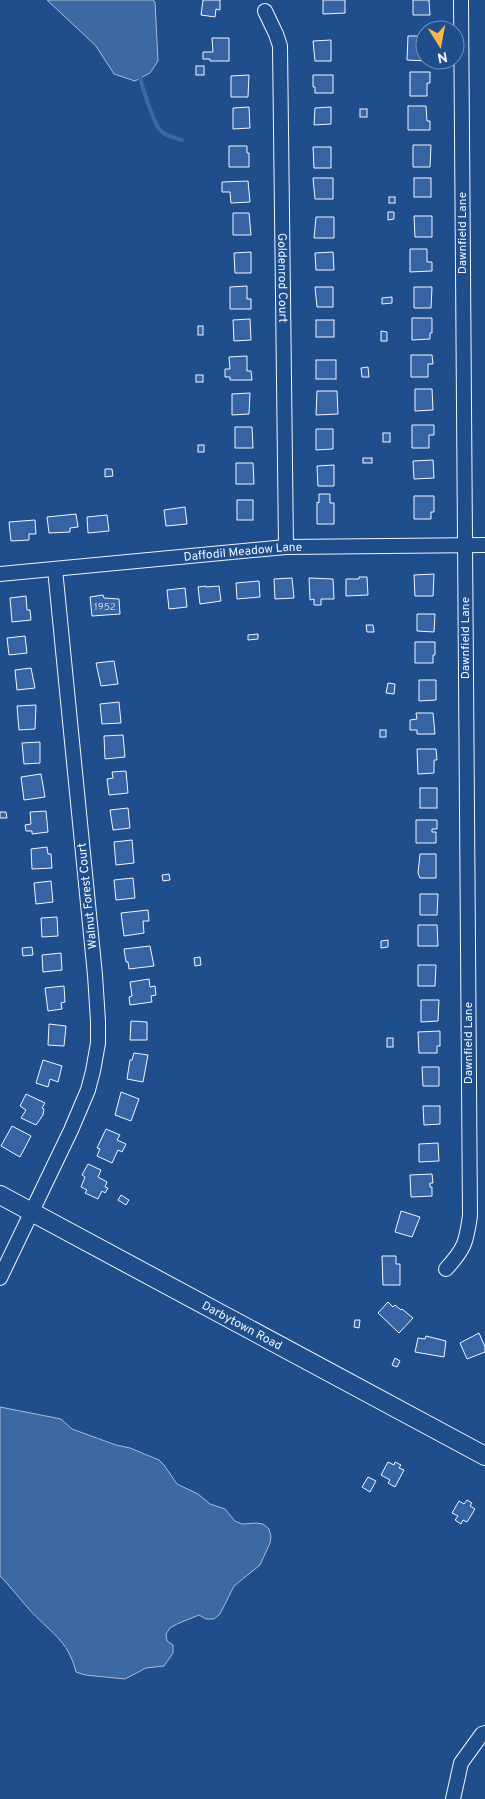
<svg xmlns="http://www.w3.org/2000/svg" width="485" height="1799" viewBox="0 0 485 1799" font-family="Overpass,sans-serif">
<style>
.water{fill:#3b69a3;stroke:#a8bbd7}
.lines{fill:none;stroke-linecap:round;stroke-linejoin:round}
.stream{stroke:#3b69a3;stroke-width:4}
.building{fill:#3563a3;stroke:#f2f6ff}
.minor-casing{stroke:#f2f6ff;stroke-width:16}
.major-casing{stroke:#f2f6ff;stroke-width:20}
.minor{stroke:#1f4e8c;stroke-width:14}
.major{stroke:#1f4e8c;stroke-width:18}
.labels{text-anchor:middle;stroke-width:4;stroke-linejoin:round;paint-order:stroke}
.number-label{font-size:10px;fill:#c3d1e8}
.street-label{font-size:12px;fill:#f2f6ff;stroke:#1f4e8c}
</style>
<rect width="100%" height="100%" fill="#1f4e8c"/>
<!-- water -->
<g class="water">
<polygon points="47,0 153,0 155,2 158,61 150,73 135,81 114,74 96,46"/>
<path d="M0,1407l61,12 11,10 44,16 14,3 29,12 5,5 13,19 21,10 12,10 15,5 10,12 7,3 14,-1 7,1 6,5 2,7 -1,7 -10,22 -26,21 -14,28 -6,5h-8l-7,-4 -22,9 -7,4 -4,6 1,7 6,4v8l-9,13 -18,2 -21,11 -40,-4 -9,-3c-8,-33 -27,-40 -48,-64 -9,-10 -18,-22 -28,-32z"/>
</g>
<g class="lines">
<!-- stream -->
<path class="stream" d="M140,78c4,13 12,42 20,52 5,6 15,8 22,10"/>
</g>
<!-- building -->
<g class="building">
<polygon points="203,0 220,0 220,10 216,9 215,17 201,15"/>
<polygon points="323,0 345,0 345,13 323,14"/>
<polygon points="413,0 429,0 430,15 413,15"/>
<polygon points="408,36 425,36 425,60 427,61 407,60"/>
<polygon points="212,38 229,38 229,61 210,61 210,59 203,59 203,52 213,52"/>
<polygon points="331,40 331,61 315,61 313,41"/>
<rect x="196" y="66" width="8" height="9"/>
<polygon points="410,72 430,72 430,83 427,83 427,96 410,96"/>
<polygon points="249,75 248,97 231,97 231,76"/>
<polygon points="313,75 333,75 333,93 315,93 315,87 313,87"/>
<polygon points="408,106 426,106 427,121 430,121 430,130 408,130"/>
<polygon points="249,107 250,128 233,129 233,108"/>
<polygon points="331,107 331,124 314,125 315,108"/>
<rect x="360" y="109" width="7" height="8"/>
<polygon points="413,145 431,145 430,167 413,167"/>
<polygon points="229,146 247,146 247,153 249,153 249,167 229,167"/>
<polygon points="313,147 331,147 331,168 314,168"/>
<polygon points="313,178 333,178 333,199 315,199"/>
<rect x="414" y="178" width="17" height="19"/>
<polygon points="248,181 250,202 231,203 230,192 222,192 222,182"/>
<rect x="389" y="197" width="6" height="6"/>
<polygon points="388,212 394,212 394,219 388,220"/>
<polygon points="233,213 249,213 251,235 233,235"/>
<polygon points="414,216 432,216 432,237 415,237"/>
<polygon points="316,217 334,217 334,238 314,238"/>
<polygon points="410,249 427,249 427,262 432,262 432,271 410,272"/>
<polygon points="251,252 251,273 235,273 234,253"/>
<polygon points="333,252 334,270 316,270 315,253"/>
<polygon points="247,286 247,299 251,299 251,309 230,309 230,287"/>
<polygon points="315,287 333,287 333,307 317,307"/>
<polygon points="414,287 432,287 431,308 414,308"/>
<polygon points="392,297 392,303 382,304 382,298"/>
<polygon points="412,318 432,318 432,333 430,333 430,339 412,340"/>
<polygon points="250,319 251,340 234,341 233,320"/>
<rect x="316" y="320" width="18" height="17"/>
<rect x="198" y="326" width="5" height="9"/>
<polygon points="381,331 387,332 387,341 381,341"/>
<polygon points="411,355 432,355 433,364 428,364 428,377 411,377"/>
<polygon points="247,356 247,371 251,371 252,380 230,380 230,377 225,377 225,369 230,369 229,357"/>
<rect x="316" y="360" width="20" height="19"/>
<polygon points="368,367 369,377 362,377 361,368"/>
<rect x="196" y="375" width="7" height="7"/>
<polygon points="415,389 432,389 433,410 415,411"/>
<polygon points="317,391 337,391 338,414 316,415"/>
<polygon points="250,393 249,414 232,415 232,394"/>
<polygon points="412,425 434,425 434,435 429,435 429,448 412,448"/>
<polygon points="235,427 252,427 253,448 235,448"/>
<polygon points="316,429 333,429 333,449 316,450"/>
<rect x="383" y="433" width="7" height="9"/>
<rect x="198" y="445" width="6" height="7"/>
<rect x="363" y="458" width="9" height="5"/>
<polygon points="433,460 434,478 414,479 413,461"/>
<polygon points="236,463 253,463 254,484 236,484"/>
<polygon points="334,465 334,486 318,486 317,466"/>
<polygon points="105,469 112,469 113,476 105,477"/>
<polygon points="319,494 330,494 330,503 334,503 334,524 317,524 317,502 319,503"/>
<polygon points="414,496 434,496 434,512 431,512 431,519 414,519"/>
<rect x="237" y="500" width="16" height="20"/>
<polygon points="185,507 187,524 166,526 164,510"/>
<polygon points="76,514 78,527 70,528 70,532 49,533 47,517"/>
<polygon points="107,515 109,531 88,533 87,517"/>
<polygon points="35,520 36,534 29,534 29,540 11,541 9,522"/>
<polygon points="434,574 433,596 415,596 414,575"/>
<polygon points="359,577 367,577 368,595 346,596 346,579 359,579"/>
<polygon points="292,578 294,598 275,599 274,579"/>
<polygon points="309,578 333,579 334,599 321,599 321,605 314,605 314,599 310,600"/>
<polygon points="259,581 260,597 237,599 236,583"/>
<polygon points="206,586 206,587 219,586 221,601 200,604 198,587"/>
<polygon points="185,588 187,607 169,609 167,590"/>
<polygon points="103,595 104,598 119,599 120,614 92,616 90,597"/>
<polygon points="26,596 27,610 30,610 31,620 12,622 10,598"/>
<polygon points="417,614 435,614 434,632 417,631"/>
<polygon points="366,625 373,625 374,632 367,632"/>
<polygon points="258,634 258,639 248,640 248,635"/>
<polygon points="25,636 27,653 9,655 7,638"/>
<polygon points="415,642 435,642 435,655 433,655 433,663 415,663"/>
<polygon points="114,661 118,684 101,686 96,663"/>
<polygon points="31,668 35,688 17,690 15,670"/>
<polygon points="419,680 436,680 436,700 419,701"/>
<polygon points="388,683 395,684 394,694 386,693"/>
<polygon points="119,702 121,723 102,724 100,704"/>
<polygon points="36,705 35,729 19,730 17,706"/>
<polygon points="416,713 433,713 435,734 417,734 417,730 410,730 410,720 417,719"/>
<rect x="380" y="730" width="6" height="7"/>
<polygon points="123,735 125,757 105,759 104,736"/>
<polygon points="40,742 40,763 24,764 22,743"/>
<polygon points="417,749 436,749 437,760 434,760 434,773 418,774"/>
<polygon points="126,771 128,793 109,795 107,779 113,778 112,772"/>
<polygon points="41,774 45,797 24,800 21,777"/>
<rect x="420" y="788" width="17" height="20"/>
<polygon points="128,808 130,828 113,830 110,810"/>
<polygon points="46,811 48,832 32,834 32,831 26,831 25,825 31,824 30,812"/>
<polygon points="0,812 6,812 7,818 0,818"/>
<polygon points="416,820 437,820 437,829 432,829 432,832 436,832 436,843 416,843"/>
<polygon points="132,840 134,863 116,865 114,842"/>
<polygon points="47,847 48,854 51,854 52,868 32,869 31,849"/>
<polygon points="420,854 436,854 436,878 420,878 418,873"/>
<polygon points="169,874 170,880 163,881 162,875"/>
<polygon points="133,878 135,898 116,900 114,880"/>
<polygon points="51,881 53,902 36,904 34,883"/>
<polygon points="420,894 438,894 437,915 420,915"/>
<polygon points="148,910 149,921 143,921 144,933 124,936 121,913"/>
<polygon points="57,917 58,936 42,937 41,918"/>
<polygon points="418,925 437,925 438,946 418,946"/>
<polygon points="388,940 388,947 381,948 381,941"/>
<polygon points="150,946 154,966 129,969 128,962 126,962 124,949"/>
<polygon points="32,947 33,955 23,956 22,948"/>
<polygon points="61,953 62,970 43,972 42,955"/>
<polygon points="200,957 201,965 195,966 194,958"/>
<polygon points="418,965 436,965 435,986 418,986"/>
<polygon points="149,979 150,987 155,986 156,995 151,996 152,1002 130,1005 129,997 132,996 130,982"/>
<polygon points="64,986 65,1002 61,1003 62,1009 48,1011 45,988"/>
<polygon points="421,1000 439,1000 438,1021 421,1022"/>
<polygon points="131,1021 147,1022 147,1040 130,1040"/>
<polygon points="49,1024 66,1026 64,1046 48,1045"/>
<polygon points="440,1031 440,1046 437,1046 437,1053 419,1053 418,1032"/>
<rect x="387" y="1038" width="6" height="9"/>
<polygon points="134,1053 148,1055 143,1082 127,1079 130,1060 132,1060"/>
<polygon points="43,1060 62,1066 58,1082 50,1079 48,1087 36,1083"/>
<polygon points="422,1067 439,1067 439,1086 423,1086"/>
<polygon points="121,1092 139,1099 131,1121 115,1115"/>
<polygon points="26,1094 45,1103 42,1108 44,1109 43,1115 36,1125 21,1118 26,1110 20,1106"/>
<polygon points="423,1106 440,1106 440,1124 424,1125"/>
<polygon points="12,1126 31,1136 20,1157 1,1146"/>
<polygon points="106,1129 120,1135 117,1140 126,1144 122,1152 118,1150 112,1163 97,1156 100,1149 97,1148"/>
<polygon points="438,1143 439,1161 419,1162 419,1144"/>
<polygon points="88,1164 101,1170 98,1177 107,1182 105,1187 108,1188 105,1193 102,1191 98,1199 85,1193 87,1190 81,1187 85,1177 82,1175"/>
<polygon points="432,1174 433,1183 430,1183 430,1187 432,1187 432,1196 411,1197 410,1175"/>
<polygon points="121,1195 129,1200 126,1205 118,1200"/>
<polygon points="401,1211 420,1217 412,1237 395,1232"/>
<polygon points="382,1256 396,1256 396,1264 400,1264 400,1285 383,1285"/>
<polygon points="388,1302 393,1307 395,1305 401,1310 402,1309 413,1318 399,1333 378,1313"/>
<polygon points="355,1320 360,1320 359,1328 354,1327"/>
<polygon points="479,1333 485,1347 485,1352 467,1359 460,1343"/>
<polygon points="426,1336 446,1341 444,1357 415,1352 418,1338 425,1339"/>
<polygon points="395,1358 400,1361 397,1367 392,1365"/>
<polygon points="388,1462 394,1465 395,1462 401,1465 399,1468 404,1470 395,1487 388,1483 390,1480 381,1475"/>
<polygon points="368,1477 376,1481 370,1492 362,1487"/>
<polygon points="467,1500 472,1503 470,1506 475,1509 467,1522 463,1520 461,1524 455,1520 458,1516 452,1513 459,1501 464,1504"/>
</g>
<g class="lines">
<defs>
<g id="minor">
<path id="s1" d="M265,11l11,23 4,12 6,501"/>
<path id="s2" d="M0,574l286,-27 199,-2"/>
<path d="M446,1269c19,-21 20,-26 24,-53l-9,-1216"/>
<polyline points="0,1278 71,1130 88,1090 93,1071 98,1043 98,1021 95,975 55,569"/>
<polyline points="453,1799 461,1763 482,1734 485,1733"/>
</g>
<g id="major">
<path id="s3" d="M0,1195l485,261"/>
</g>
</defs>
<!-- minor casing -->
<use href="#minor" class="minor-casing"/>
<!-- major casing -->
<use href="#major" class="major-casing"/>
<!-- minor -->
<use href="#minor" class="minor"/>
<!-- major -->
<use href="#major" class="major"/>
</g>
<g class="labels">
<!-- number labels -->
<g class="number-label">
<text x="105" y="610">1952</text>
</g>
<!-- street labels -->
<g class="street-label">
<text transform="translate(462 233) rotate(-90)" y="4">Dawnfield Lane</text>
<text dy="4" stroke="none"><textPath href="#s1" startOffset="270">Goldenrod Court</textPath></text>
<text dy="4" stroke="none"><textPath href="#s2" startOffset="244">Daffodil Meadow Lane</textPath></text>
<text transform="translate(465 638) rotate(-90)" y="4">Dawnfield Lane</text>
<text transform="translate(87 896) rotate(-96)" y="4">Walnut Forest Court</text>
<text transform="translate(468 1043) rotate(-90)" y="4">Dawnfield Lane</text>
<text dy="4" stroke="none"><textPath href="#s3" startOffset="275">Darbytown Road</textPath></text>
</g>
</g>
<!-- north arrow -->
<g transform="translate(440 45) rotate(169)"><circle r="24" fill="#1f4e8c" stroke="#7391ba"/>
<path d="M0-4L9 19L0 12L-9 19Z" fill="#ffb74d"/>
<text y="-8" font-size="14" font-weight="bold" text-anchor="middle" fill="#f2f6ff">N</text>
</g>
</svg>
